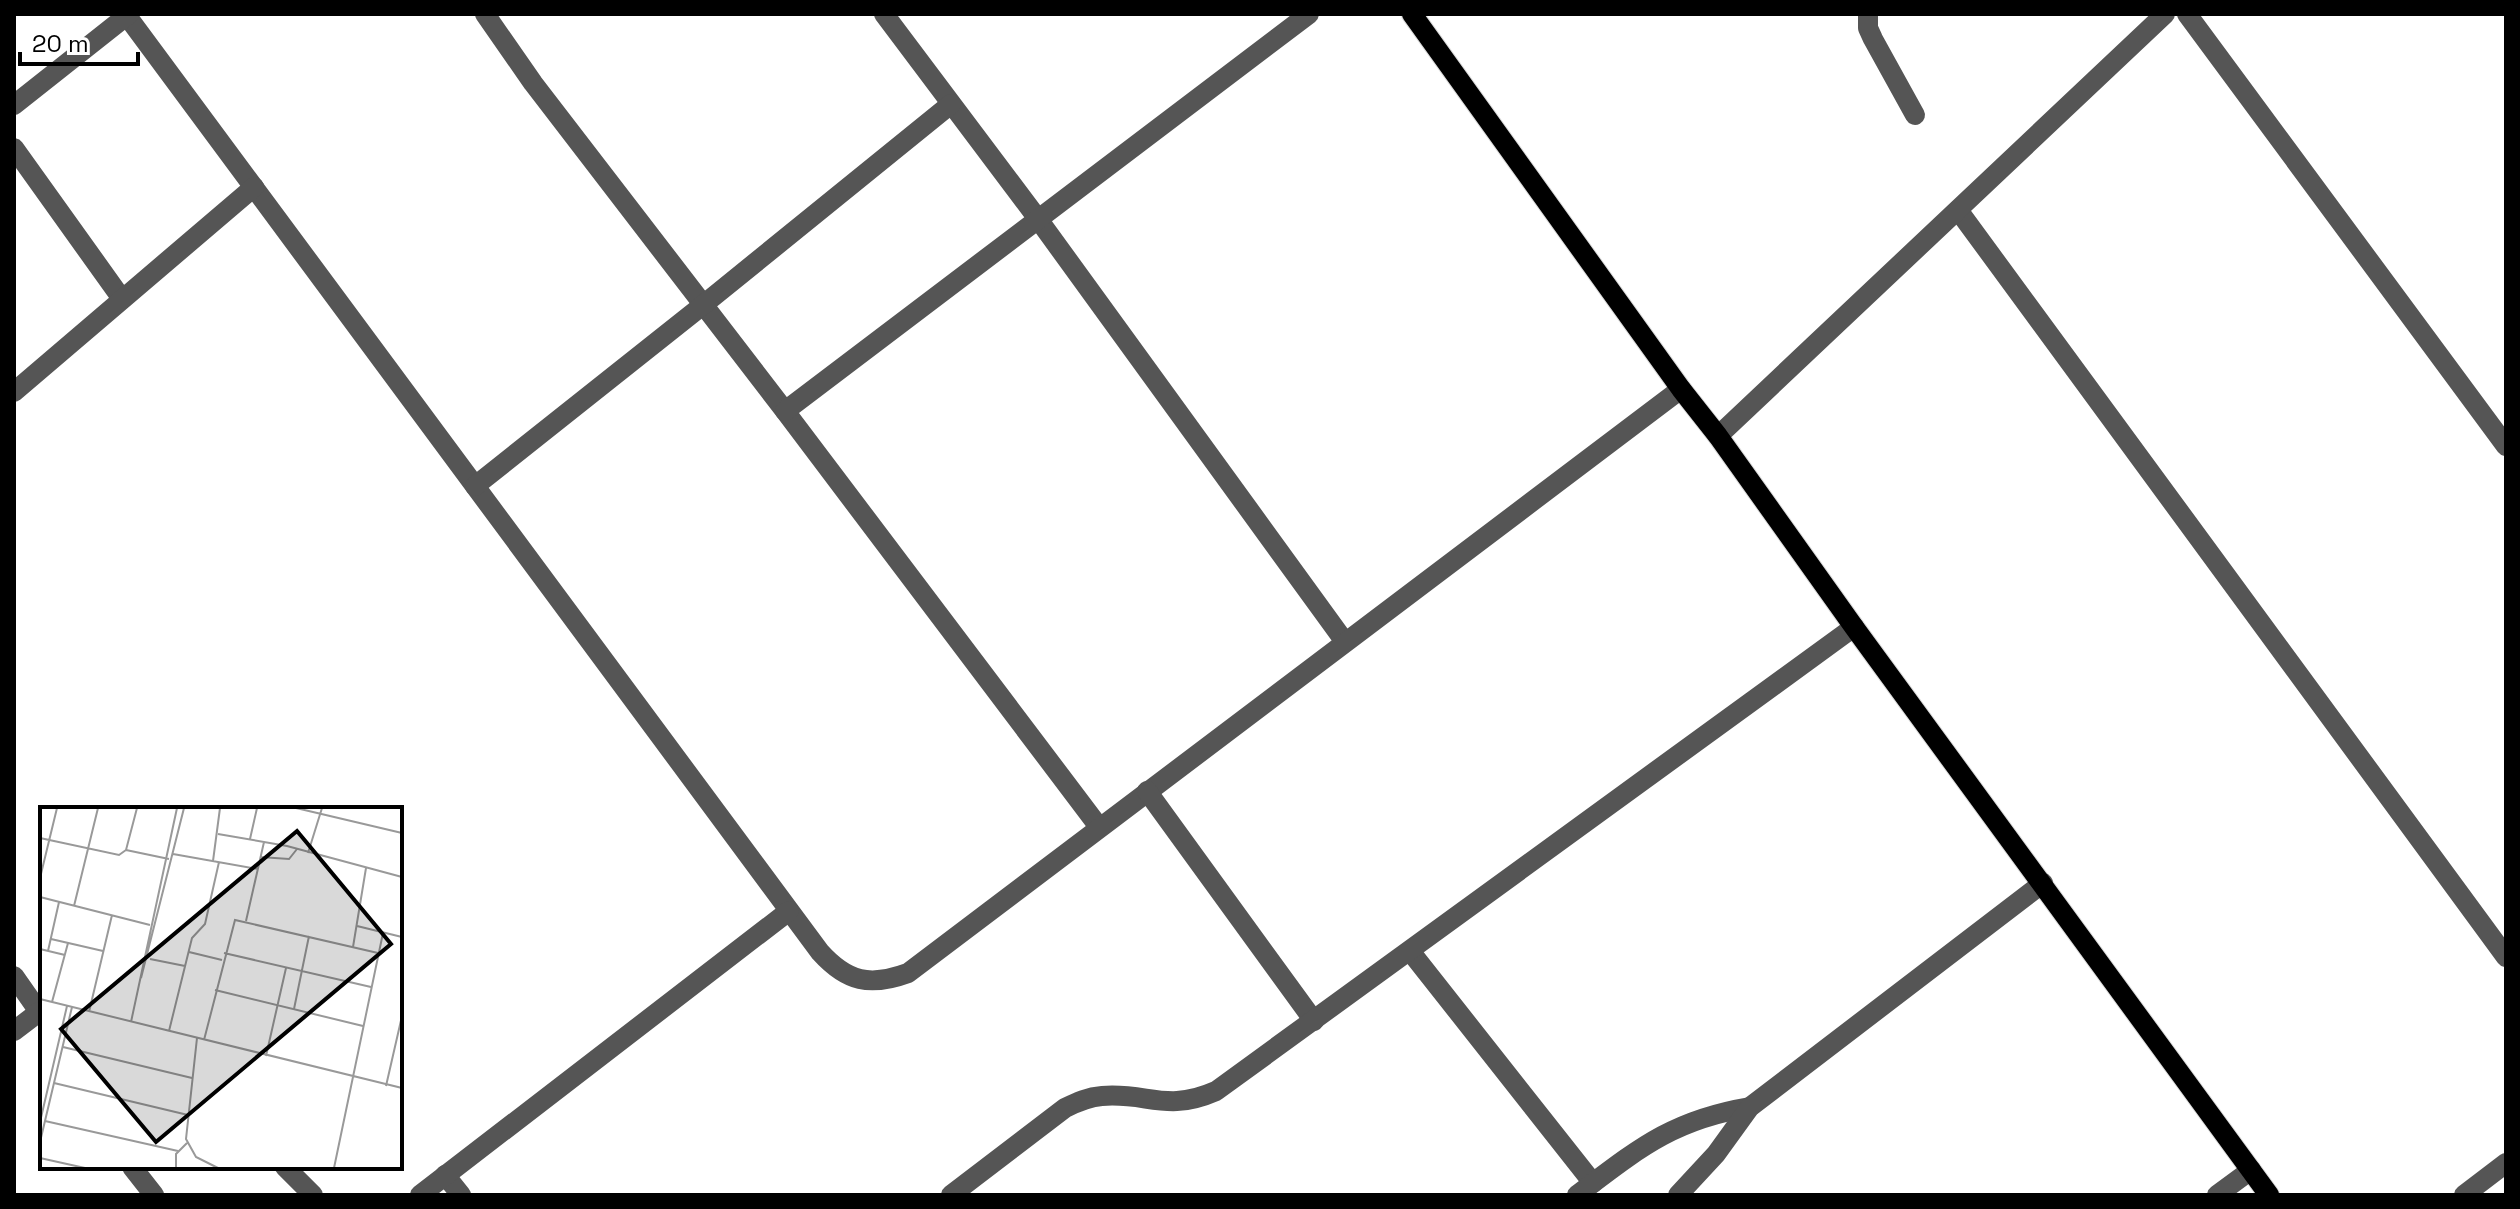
<svg xmlns="http://www.w3.org/2000/svg" width="2520" height="1209" viewBox="0 0 2520 1209" font-family="'Space Grotesk',sans-serif">
<style>
.lines{fill:none;stroke-linecap:round;stroke-linejoin:round}
.major-casing{stroke:#dbdbdb;stroke-width:22}
.minor{stroke:#555;stroke-width:20}
.major{stroke:#000;stroke-width:20}
.inset-road{fill:none;stroke:#999;stroke-width:2}
.view{fill:#000;fill-opacity:0.15;stroke:#000;stroke-width:4}
.inset-edge{fill:none;stroke:#000;stroke-width:4}
</style>
<rect width="100%" height="100%" fill="#fff"/>
<g class="lines">
<defs>
<polyline id="major" points="1412,14 1681,389 1718,436 1854,627 2269,1195"/>
</defs>
<!-- major casing -->
<use href="#major" class="major-casing"/>
<!-- minor -->
<g class="minor">
<polyline points="485,14 533,83 785,411 1099,827"/>
<polyline points="884,14 1038,219 1345,642"/>
<polyline points="1868,14 1868,28 1873,39 1915,115"/>
<polyline points="2187,14 2506,446"/>
<path d="M127,16l693,936c27,30 50,35 88,21l773,-584"/>
<polyline points="14,105 129,14"/>
<polyline points="14,148 122,299"/>
<polyline points="1958,210 2506,957"/>
<polyline points="14,392 254,187"/>
<polyline points="785,411 1309,14"/>
<polyline points="1718,436 2165,14"/>
<polyline points="475,486 703,305 951,104"/>
<polyline points="1147,791 1314,1021"/>
<polyline points="1410,951 1593,1183"/>
<polyline points="14,976 42,1016"/>
<polyline points="14,1031 39,1012"/>
<polyline points="132,1167 154,1195"/>
<polyline points="285,1167 313,1195"/>
<polyline points="445,1175 461,1195"/>
<polyline points="420,1195 789,911"/>
<path d="M951,1195l114,-87c12,-6 23,-11 37,-12 46,-4 64,17 114,-5l638,-464"/>
<path d="M1577,1195c61,-46 95,-75 173,-88"/>
<polyline points="1678,1195 1716,1154 1750,1107 2043,883"/>
<polyline points="2217,1195 2251,1170"/>
<polyline points="2464,1195 2506,1163"/>
</g>
<!-- major -->
<use href="#major" class="major"/>
</g>
<!-- overview -->
<g transform="translate(40 807)">
<rect width="362" height="362" fill="#fff"/>
<path class="inset-road" d="M256,1l106,25M178,27l69,12 115,31M0,31l79,17 7,-5 11,-42M210,32l7,-31M86,43l43,9M268,46l14,-45M133,47l85,15M220,50l29,2 8,-10M173,54l7,-53M0,71l17,-70M0,90l110,28M34,99l24,-98M206,114l18,-79M317,119l45,11M11,132l52,12M313,140l13,-79M0,142l25,6M8,144l11,-49M149,145l33,8M184,146l147,34M110,152l35,7M101,171l43,-170M175,183l148,36M0,192l362,89M12,195l16,-59M254,202l15,-73M49,205l23,-97M91,215l46,-214M129,224l23,-93 13,-14 14,-62M157,231l-11,101 10,18 22,11M164,233l31,-120 143,33M23,240l129,31M226,249l20,-88M14,276l134,32M346,279l16,-70M5,314l133,30M0,315l27,-116M0,335l32,-135M0,351l45,10M136,361v-14l11,-11M294,361l49,-235"/>
<path class="view" d="M257,24l94,113 -235,198 -95,-113z"/>
<rect width="362" height="362" class="inset-edge"/>
</g>
<!-- border -->
<rect width="2520" height="1209" fill="none" stroke="#000000" stroke-width="32"/>
<!-- scale -->
<path d="M20 52v12h118v-12" fill="none" stroke="#000000" stroke-width="4"/>
<text x="32" y="52" font-size="24" fill="#000000" stroke="#ffffff" stroke-width="6" paint-order="stroke">20 m</text>
</svg>
